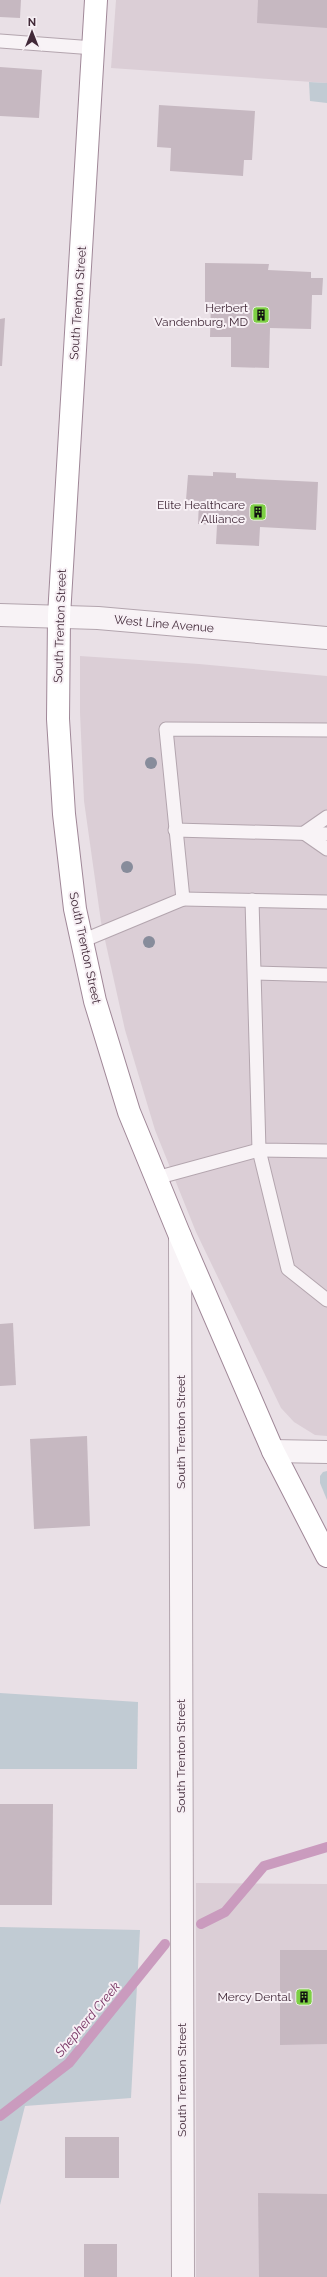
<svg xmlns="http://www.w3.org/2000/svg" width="327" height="2277" viewBox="0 0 327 2277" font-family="Raleway,sans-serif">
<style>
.built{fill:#dbced6}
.green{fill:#c1cbd3}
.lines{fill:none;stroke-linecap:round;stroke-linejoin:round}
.stream{stroke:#ca9bbe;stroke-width:10}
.building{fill:#c6b8c1}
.lane-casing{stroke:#b3a5ae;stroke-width:15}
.street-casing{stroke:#b3a5ae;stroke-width:24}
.highway-casing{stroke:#a08898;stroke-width:24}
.lane{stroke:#f8f3f6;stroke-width:13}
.street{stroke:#f8f3f6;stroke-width:22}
.highway{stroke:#fff;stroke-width:22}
.tree{fill:#878c9b}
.labels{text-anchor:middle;stroke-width:4;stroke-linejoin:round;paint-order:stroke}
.street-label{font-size:12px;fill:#412938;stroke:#f7f0f5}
.poi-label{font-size:12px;fill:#412938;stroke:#f7f0f5;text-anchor:end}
.water-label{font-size:13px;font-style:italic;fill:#763262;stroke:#f7f0f5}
</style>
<rect width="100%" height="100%" fill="#e9e0e6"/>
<!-- built -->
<g class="built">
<polygon points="116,0 327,0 327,83 111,68"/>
<polygon points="80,656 199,664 327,676 327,1436 315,1435 294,1422 281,1408 196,1232 155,1130 125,1030 101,922 84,801 80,713"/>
<polygon points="196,1883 327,1884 327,2277 196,2277"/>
</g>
<!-- green -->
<g class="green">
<polygon points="309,82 327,83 327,103 310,101"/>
<polygon points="327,1471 327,1500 320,1483 320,1476 323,1472"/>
<polygon points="0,1693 138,1702 137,1769 0,1769"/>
<polygon points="0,1927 140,1930 131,2098 25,2106 0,2205"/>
</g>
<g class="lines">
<!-- stream -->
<g class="stream">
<polyline points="201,1924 225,1912 264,1866 327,1847"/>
<polyline points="0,2116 69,2063 165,1944"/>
</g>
</g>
<!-- building -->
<g class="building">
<polygon points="0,0 21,0 20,18 0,17"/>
<polygon points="258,0 327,0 327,28 257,23"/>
<polygon points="0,67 42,70 39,118 0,116"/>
<polygon points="159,105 255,111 252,160 244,160 243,176 170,171 171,148 157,147"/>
<polygon points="205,263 269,264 268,270 311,272 311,278 323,278 322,295 312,295 311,329 270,328 269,368 231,367 231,337 210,337 211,302 205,302"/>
<polygon points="5,318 2,366 0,366 0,319"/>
<polygon points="213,472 236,473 236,478 318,482 316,530 260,527 259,546 216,544 217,525 198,524 199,501 186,500 188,475 213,476"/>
<polygon points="13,1323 16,1385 0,1386 0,1324"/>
<polygon points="87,1436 90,1526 34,1529 30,1439"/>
<polygon points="0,1804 53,1804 52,1905 0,1905"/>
<polygon points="280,1950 327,1950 327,2044 280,2045"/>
<rect x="65" y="2137" width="54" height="41"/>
<polygon points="258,2193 327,2194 327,2277 259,2277"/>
<rect x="84" y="2244" width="33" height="33"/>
</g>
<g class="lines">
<defs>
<g id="lane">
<polyline points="0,41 94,48"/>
<polyline points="327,817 304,833 327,849"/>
<polyline points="175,830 327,834"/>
<polyline points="183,899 327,902"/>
<polyline points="252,900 259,1150 327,1151"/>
<polyline points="82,941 183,899 166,729 327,730"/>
<polyline points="255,973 327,975"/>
<polyline points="156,1178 259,1150 288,1269 327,1300"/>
</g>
<g id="street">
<polyline points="0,615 98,618 327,638"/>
<polyline points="180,1236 183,2277"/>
<polyline points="273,1451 327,1452"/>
</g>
<polyline id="highway" points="96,0 59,616 58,719 64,814 75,909 95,1001 129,1112 180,1236 273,1451 327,1556"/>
</defs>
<!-- lane casing -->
<use href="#lane" class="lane-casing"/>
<!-- street casing -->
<use href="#street" class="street-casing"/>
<!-- highway casing -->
<use href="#highway" class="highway-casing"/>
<!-- lane -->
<use href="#lane" class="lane"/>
<!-- street -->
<use href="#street" class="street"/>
<!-- highway -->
<use href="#highway" class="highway"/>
</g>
<!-- trees -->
<g class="tree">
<circle cx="151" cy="763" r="6"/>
<circle cx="127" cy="867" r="6"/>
<circle cx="149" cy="942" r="6"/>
</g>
<!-- icons -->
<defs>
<symbol id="building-square" viewBox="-11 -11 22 22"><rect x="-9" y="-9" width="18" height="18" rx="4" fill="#7dd044" stroke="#f7f0f5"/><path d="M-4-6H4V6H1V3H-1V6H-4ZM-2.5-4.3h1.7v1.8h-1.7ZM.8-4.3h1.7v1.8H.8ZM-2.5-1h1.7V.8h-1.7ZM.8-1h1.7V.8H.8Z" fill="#111"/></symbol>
</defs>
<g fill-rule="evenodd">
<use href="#building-square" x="251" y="305" width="20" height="20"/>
<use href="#building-square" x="248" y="502" width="20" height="20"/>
<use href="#building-square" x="294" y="1987" width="20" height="20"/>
</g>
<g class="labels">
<!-- street labels -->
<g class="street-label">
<text transform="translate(78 303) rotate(-86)" y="4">South Trenton Street</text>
<text transform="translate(164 624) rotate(5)" y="4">West Line Avenue</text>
<text transform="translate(60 626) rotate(-88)" y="4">South Trenton Street</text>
<text transform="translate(85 948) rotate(78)" y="4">South Trenton Street</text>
<text transform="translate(181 1432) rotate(-90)" y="4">South Trenton Street</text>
<text transform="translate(181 1756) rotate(-90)" y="4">South Trenton Street</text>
<text transform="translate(182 2080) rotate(-90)" y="4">South Trenton Street</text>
</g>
<!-- poi labels -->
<g class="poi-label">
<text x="248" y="312">Herbert<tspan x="248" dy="14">Vandenburg, MD</tspan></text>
<text x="245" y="509">Elite Healthcare<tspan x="245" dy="14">Alliance</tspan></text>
<text x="291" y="2001">Mercy Dental</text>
</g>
<!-- water labels -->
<g class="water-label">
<text transform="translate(87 2019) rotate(-50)" y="5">Shepherd Creek</text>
</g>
</g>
<!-- north arrow -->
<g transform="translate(32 32)" stroke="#f7f0f5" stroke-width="3" paint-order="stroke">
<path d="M0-3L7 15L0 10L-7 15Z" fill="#412938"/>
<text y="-6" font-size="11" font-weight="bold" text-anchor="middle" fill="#412938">N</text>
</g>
</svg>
